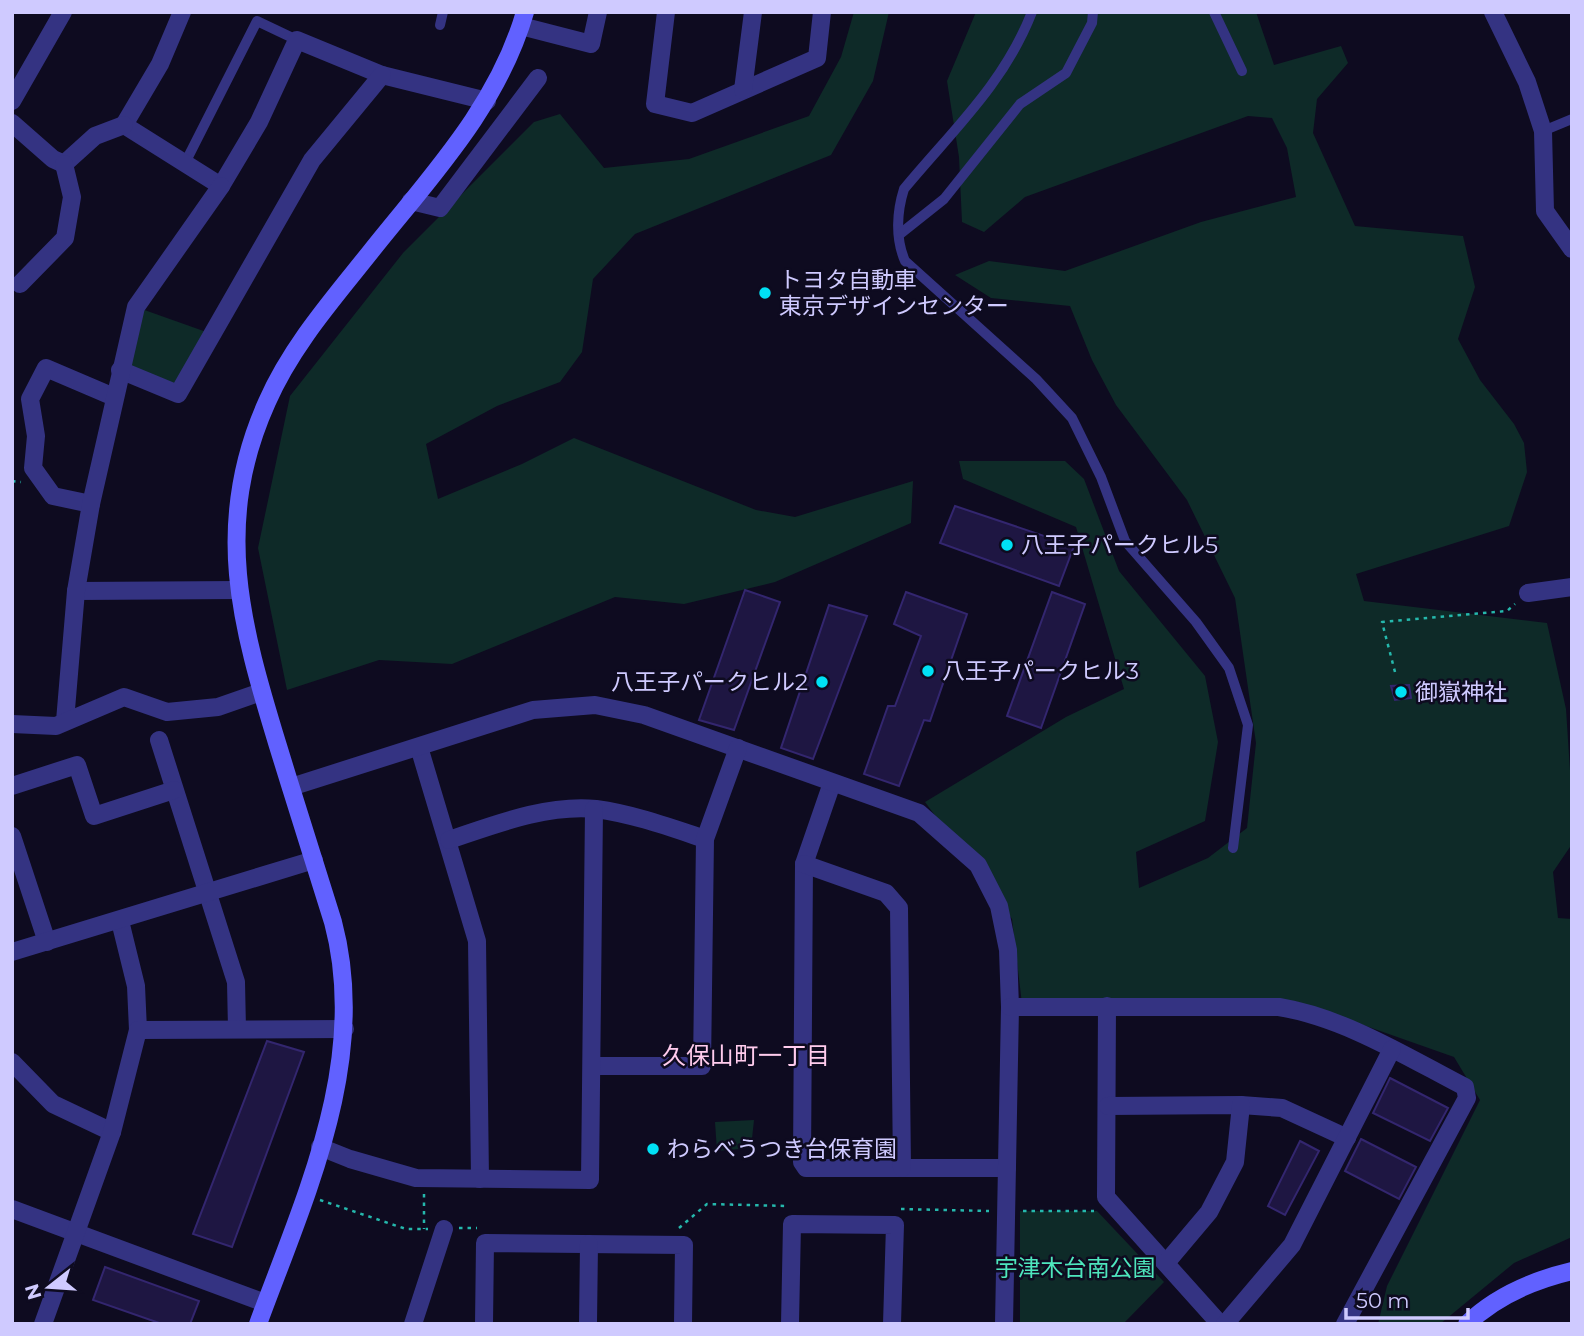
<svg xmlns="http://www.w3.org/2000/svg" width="1584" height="1336" viewBox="0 0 1584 1336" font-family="Montserrat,'Noto Sans JP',sans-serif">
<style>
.green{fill:#0e2a28}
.building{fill:#1e1642;stroke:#33266f;stroke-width:2}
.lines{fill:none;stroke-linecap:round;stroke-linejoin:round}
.path{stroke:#25b8ac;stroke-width:2.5;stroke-dasharray:3.5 5;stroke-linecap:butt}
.lane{stroke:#343382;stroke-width:10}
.street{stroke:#343382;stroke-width:18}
.secondary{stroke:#6161ff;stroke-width:18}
.poi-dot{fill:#00e1f5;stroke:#0e0b20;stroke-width:2.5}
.labels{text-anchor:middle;stroke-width:5;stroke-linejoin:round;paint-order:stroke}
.poi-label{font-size:23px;fill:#cfcaff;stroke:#0e0b20;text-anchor:start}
.park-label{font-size:23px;fill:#4ee6bd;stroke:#0e0b20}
.neighbourhood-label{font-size:24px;fill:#ffcced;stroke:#0e0b20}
</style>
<rect width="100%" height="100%" fill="#0e0b20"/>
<!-- green -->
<g class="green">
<polygon points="854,12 889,12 873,81 831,155 635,234 593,279 582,352 560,382 497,406 426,444 438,499 522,464 574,438 756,510 795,517 913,481 911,523 775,582 684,604 615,597 452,664 379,660 287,690 258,548 290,396 403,253 534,122 560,114 604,168 689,159 809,116 841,57"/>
<polygon points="976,12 1256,12 1274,65 1341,46 1348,63 1317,99 1313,133 1355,226 1463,236 1475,287 1458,339 1480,380 1514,424 1524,443 1527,472 1509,526 1356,574 1364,601 1547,623 1566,709 1572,801 1572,844 1553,872 1558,918 1572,919 1572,1237 1514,1263 1440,1324 1378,1324 1387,1286 1480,1100 1454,1057 1295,1001 1022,1004 1012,919 925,802 1066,717 1124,689 1076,527 963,479 959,461 1065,461 1084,479 1119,571 1205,676 1218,742 1205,821 1136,852 1139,888 1208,858 1247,828 1256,743 1235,598 1187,500 1116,405 1092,360 1070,306 991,298 955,275 989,261 1065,271 1201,222 1296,197 1287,148 1272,118 1248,116 1025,197 984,232 962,222 959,157 947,81"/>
<polygon points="136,307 212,334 178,394 120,370"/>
<polygon points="754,1120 751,1148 717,1151 715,1122"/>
<polygon points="1020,1211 1097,1211 1164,1282 1123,1324 1020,1324"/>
</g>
<!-- building -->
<g class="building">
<polygon points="955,506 1074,546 1059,586 940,543"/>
<polygon points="745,590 780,602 734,730 699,720"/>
<polygon points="906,592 967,614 930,721 924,720 899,786 864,774 888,706 895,706 921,636 894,624"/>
<polygon points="1052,592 1085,604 1041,728 1007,716"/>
<polygon points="829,605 867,616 813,759 781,748"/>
<polygon points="1409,685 1411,698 1395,700 1391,686"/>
<polygon points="267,1041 304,1052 232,1247 193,1234"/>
<polygon points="1390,1078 1448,1108 1430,1141 1373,1113"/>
<polygon points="1361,1139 1416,1167 1399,1199 1345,1171"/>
<polygon points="1300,1141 1319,1151 1285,1215 1268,1206"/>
<polygon points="105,1267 199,1301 190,1324 162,1324 93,1300"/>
</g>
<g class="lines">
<!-- path -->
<g class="path">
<polyline points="12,481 21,482"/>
<polyline points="1395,672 1382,622 1507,611 1515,604"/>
<polyline points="424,1194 424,1229"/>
<polyline points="320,1200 406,1229 428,1229"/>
<polyline points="901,1209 989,1211"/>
<polyline points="1023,1211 1094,1211"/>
<polyline points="459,1228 477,1228"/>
<polyline points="679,1228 707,1204 789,1206"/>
</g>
<!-- lane -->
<g class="lane">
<path d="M1032,12c-28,72 -80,119 -128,177 -7,22 -9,49 1,72l131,118 36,39 29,59 24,64 71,81 33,46 19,57 -15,123"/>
<polyline points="1214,12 1242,71"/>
<polyline points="440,25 443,12"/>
<polyline points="1543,131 1572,119"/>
<polyline points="185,163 257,21 297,40"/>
<polyline points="900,234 944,199 1020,104 1066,73 1092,23 1093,12"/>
</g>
<!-- street -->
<g class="street">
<polyline points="182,12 160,64 124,125 221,186 259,122 297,40 382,75 487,101"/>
<polyline points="666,12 655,104 692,113 817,58 822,12"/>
<polyline points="1493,12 1527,82 1543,131 1545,211 1572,249"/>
<polyline points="521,26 591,44 598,12"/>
<polyline points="743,90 753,12"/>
<polyline points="12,101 63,12"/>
<polyline points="12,123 53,159 64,164 95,136 124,125"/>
<polyline points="411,201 440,208 538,78"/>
<polyline points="20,284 65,238 72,197 64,164"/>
<polyline points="120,370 178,394 312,160 382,75"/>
<polyline points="91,504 53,496 33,468 36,436 30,399 46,368 114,397"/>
<polyline points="76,591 239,590"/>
<polyline points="1528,593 1572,587"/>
<polyline points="65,721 76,591 91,504 136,307 221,186"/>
<polyline points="12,724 56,726 124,697 167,712 218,707 261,692"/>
<polyline points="159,740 236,982 237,1029"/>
<polyline points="419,747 477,941 480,1179"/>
<polyline points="832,783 804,864 802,1162 806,1168 1007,1168"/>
<polyline points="12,786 77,765 94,816 174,790"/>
<polyline points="291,787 533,710 595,705 644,715 919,813 978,865 999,906 1008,950 1010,1007 1004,1324"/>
<polyline points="12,836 47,942"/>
<path d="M449,840c45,-15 98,-36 147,-31 37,5 73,18 109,30"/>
<polyline points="804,864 886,893 899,908 902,1168"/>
<polyline points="120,921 136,986 138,1030"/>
<polyline points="12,952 314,860"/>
<polyline points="1107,1006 1106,1197 1220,1324"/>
<path d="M1010,1007h269c66,11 128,50 186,80l2,11 -122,226"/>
<polyline points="12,1062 53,1104 112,1132"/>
<polyline points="592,1066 702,1066 705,839 738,748"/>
<polyline points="1108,1106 1241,1105 1282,1108 1347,1138"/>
<polyline points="320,1147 350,1159 416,1178 590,1180 594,809"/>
<polyline points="12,1209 265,1303"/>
<polyline points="1166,1263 1209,1212 1235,1162 1241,1105"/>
<polyline points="43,1324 112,1132 138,1030 345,1029"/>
<polyline points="413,1324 444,1229"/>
<polyline points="484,1324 485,1243 684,1245 683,1324"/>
<polyline points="588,1324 589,1244"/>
<polyline points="790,1324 792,1224 895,1225 892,1324"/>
<polyline points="1225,1324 1292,1245 1392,1049"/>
</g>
<!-- secondary -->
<g class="secondary">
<path d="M258,1324c47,-128 112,-264 75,-402 -18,-58 -37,-117 -55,-176 -37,-121 -66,-222 -11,-344 25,-57 67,-104 105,-152 59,-74 126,-144 153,-238"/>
<path d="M1467,1324c28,-27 67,-44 105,-53"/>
</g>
</g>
<!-- markers -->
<g class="poi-dot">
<circle cx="765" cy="293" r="7"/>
<circle cx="1007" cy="545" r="7"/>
<circle cx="928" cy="671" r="7"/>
<circle cx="822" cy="682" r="7"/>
<circle cx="1401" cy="692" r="7"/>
<circle cx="653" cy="1149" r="7"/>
</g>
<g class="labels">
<!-- poi labels -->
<g class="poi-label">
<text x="779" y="288">トヨタ自動車<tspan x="779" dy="26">東京デザインセンター</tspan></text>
<text x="1021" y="553">八王子パークヒル5</text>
<text x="942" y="679">八王子パークヒル3</text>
<text x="808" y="690" text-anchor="end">八王子パークヒル2</text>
<text x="1415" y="700">御嶽神社</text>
<text x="667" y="1157">わらべうつき台保育園</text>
</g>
<!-- park labels -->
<g class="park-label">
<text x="1075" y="1276">宇津木台南公園</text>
</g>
<!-- neighbourhood labels -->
<g class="neighbourhood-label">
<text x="746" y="1064">久保山町一丁目</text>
</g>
</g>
<!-- border -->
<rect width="1584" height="1336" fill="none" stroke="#cfcaff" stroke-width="28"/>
<!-- north arrow -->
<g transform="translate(49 1287) rotate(253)" stroke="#0e0b20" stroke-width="5" paint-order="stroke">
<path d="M0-5L12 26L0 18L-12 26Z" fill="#cfcaff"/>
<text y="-10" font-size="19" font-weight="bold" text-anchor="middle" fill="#cfcaff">N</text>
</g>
<!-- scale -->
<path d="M1346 1308v10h122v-10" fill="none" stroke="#cfcaff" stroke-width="3.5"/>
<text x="1356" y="1308" font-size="21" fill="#cfcaff" stroke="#0e0b20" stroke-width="5" paint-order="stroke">50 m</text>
</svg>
